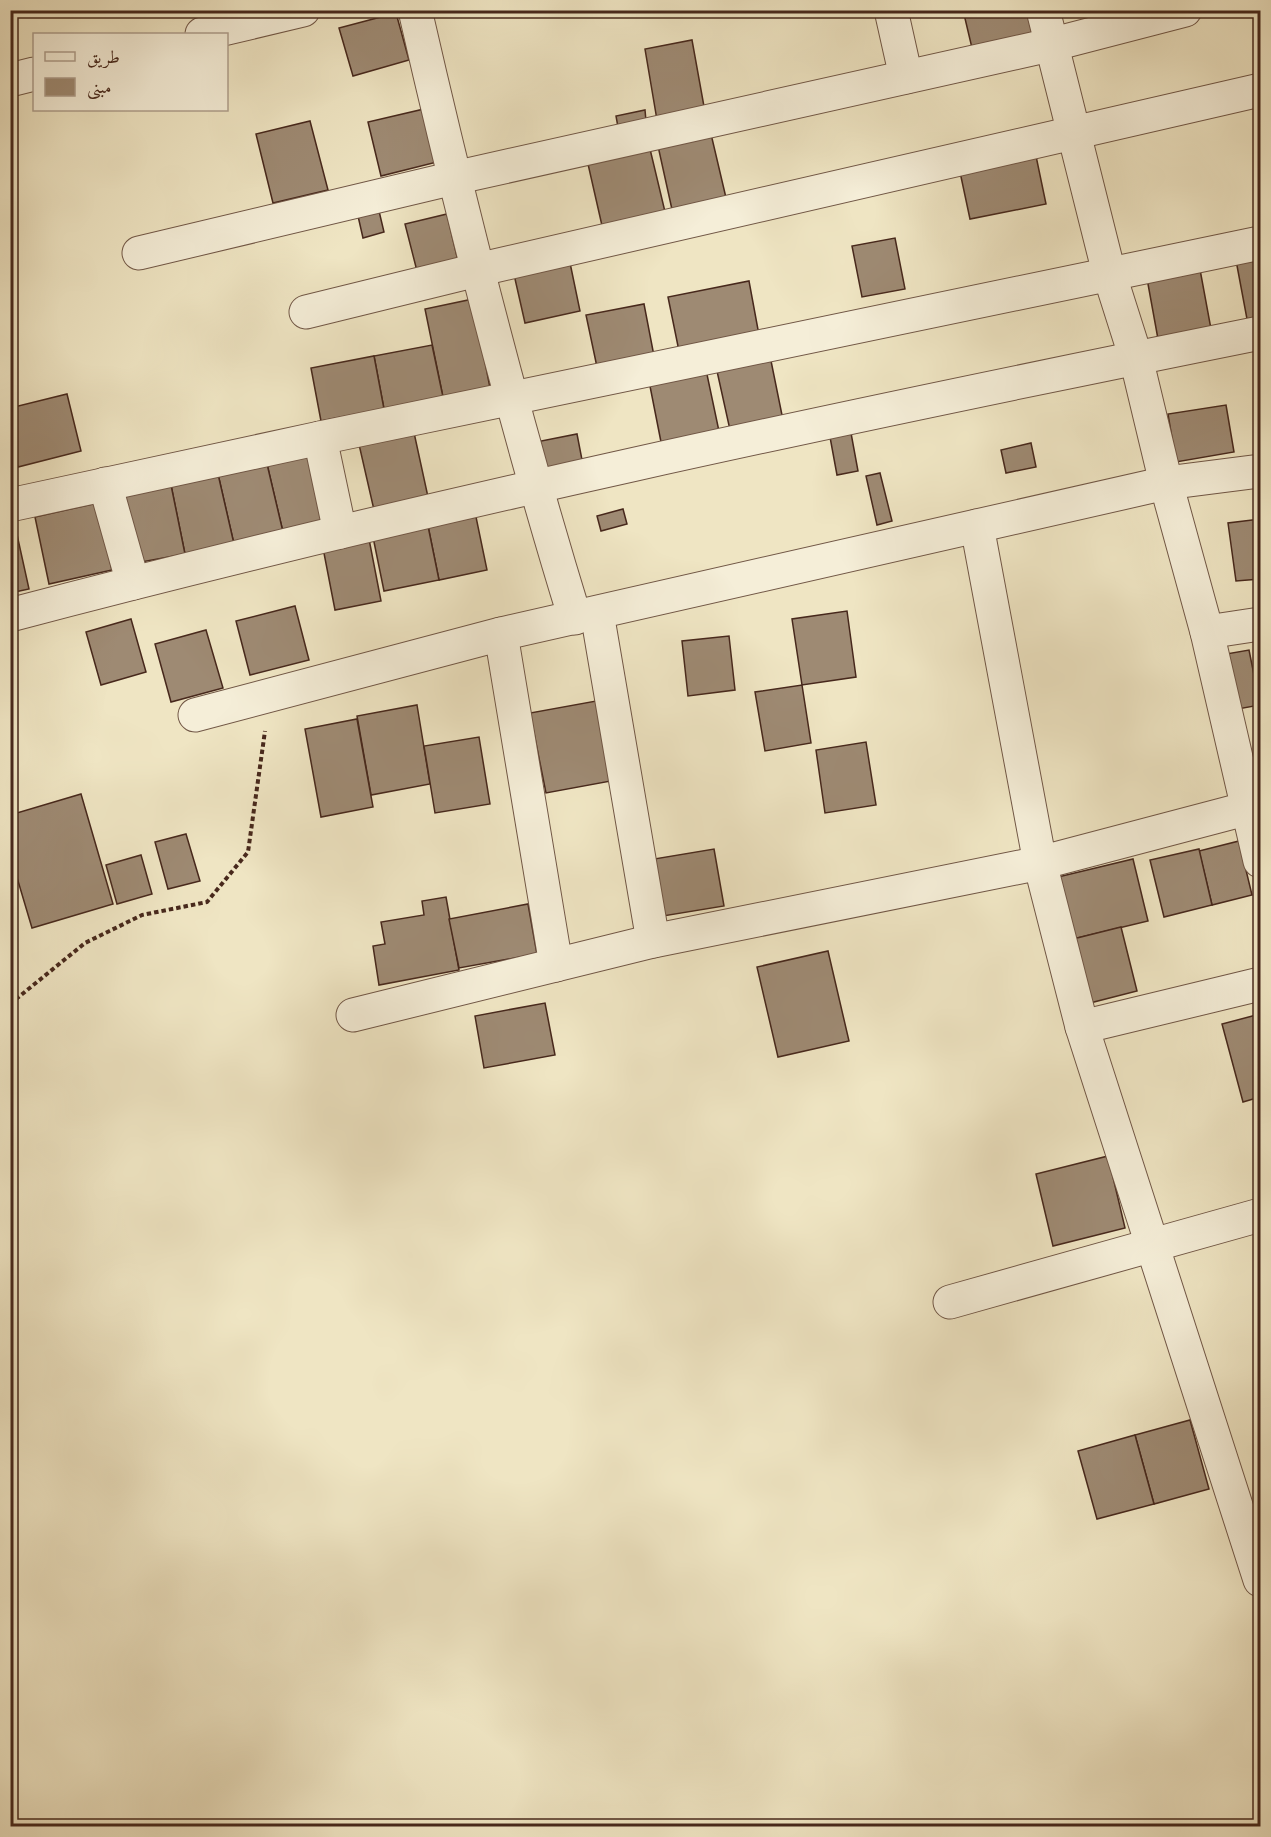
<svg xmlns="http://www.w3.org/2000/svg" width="1271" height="1837" viewBox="0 0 1271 1837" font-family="'Libre Bodoni',Amiri,serif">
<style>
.building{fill:#9e8a73;stroke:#47281c;stroke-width:1.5}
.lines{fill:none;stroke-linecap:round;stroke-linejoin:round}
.street-casing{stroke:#715746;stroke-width:35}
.path{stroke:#47281c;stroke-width:4;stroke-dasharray:4.5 3;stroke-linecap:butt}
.street{stroke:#f5eed8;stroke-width:33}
</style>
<rect width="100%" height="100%" fill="#efe5c3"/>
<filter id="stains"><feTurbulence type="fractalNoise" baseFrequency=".00333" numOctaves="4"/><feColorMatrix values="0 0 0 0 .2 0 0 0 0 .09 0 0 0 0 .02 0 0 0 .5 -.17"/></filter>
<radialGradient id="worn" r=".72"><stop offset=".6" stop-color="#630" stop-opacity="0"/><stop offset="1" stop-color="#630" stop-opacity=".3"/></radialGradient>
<!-- building -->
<g class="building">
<polygon points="963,10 1028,10 1034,33 972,48"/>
<polygon points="396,13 409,60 353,76 339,28"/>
<polygon points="692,40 705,112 657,120 645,49"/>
<polygon points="424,109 437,162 381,176 368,122"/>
<polygon points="645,110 646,121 618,127 616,116"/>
<polygon points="310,121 328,190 273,203 256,134"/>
<polygon points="711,134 727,202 673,214 658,146"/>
<polygon points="650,149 666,216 603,230 588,164"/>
<polygon points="1036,156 1046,204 970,219 960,172"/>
<polygon points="379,211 384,232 363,238 358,216"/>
<polygon points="447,214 458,261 417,271 405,224"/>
<polygon points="895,238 905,289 862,297 852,246"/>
<polygon points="1260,250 1260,316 1247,319 1235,255"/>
<polygon points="569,258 580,311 525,323 513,270"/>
<polygon points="1199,264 1211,329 1158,339 1146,273"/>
<polygon points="749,281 759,335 679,351 668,297"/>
<polygon points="473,299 490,388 443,397 425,309"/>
<polygon points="644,304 654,356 597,367 586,315"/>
<polygon points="432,345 443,397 384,409 374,356"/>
<polygon points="769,351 783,420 730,430 715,362"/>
<polygon points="374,356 384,409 321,421 311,368"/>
<polygon points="705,365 720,436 662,447 648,376"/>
<polygon points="67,394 81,451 18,467 10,439 10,408"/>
<polygon points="1226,405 1234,452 1176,462 1168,414"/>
<polygon points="413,428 428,497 374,510 358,440"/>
<polygon points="851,433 858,471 837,475 830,437"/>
<polygon points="577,434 583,465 543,474 536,442"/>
<polygon points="1031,443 1036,467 1006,473 1001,450"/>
<polygon points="314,452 331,521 283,532 267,464"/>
<polygon points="267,464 283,532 234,544 218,474"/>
<polygon points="880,473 892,521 877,525 866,476"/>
<polygon points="218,474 234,544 185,554 171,485"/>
<polygon points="171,485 185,554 136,563 122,495"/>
<polygon points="97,503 112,570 49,584 35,517"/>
<polygon points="623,509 627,524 601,531 597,516"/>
<polygon points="476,517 487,570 439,580 428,526"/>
<polygon points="1260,519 1260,579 1236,581 1228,523"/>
<polygon points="14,521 29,589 10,593 10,522"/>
<polygon points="428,526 439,580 384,591 373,537"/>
<polygon points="369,539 381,601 335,610 323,548"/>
<polygon points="295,606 309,660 250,675 236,621"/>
<polygon points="847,611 856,677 802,685 792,619"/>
<polygon points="131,619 146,672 101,685 86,632"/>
<polygon points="206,630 223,688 171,702 155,644"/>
<polygon points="729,636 735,690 688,696 682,641"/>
<polygon points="1249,650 1260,705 1238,709 1226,654"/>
<polygon points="802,685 811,743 765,751 755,692"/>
<polygon points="596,701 611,781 546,793 530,713"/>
<polygon points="417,705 430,784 371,795 357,716"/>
<polygon points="357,719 373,807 321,817 305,729"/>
<polygon points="479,737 490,804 435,813 424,746"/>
<polygon points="866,742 876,805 825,813 816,750"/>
<polygon points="81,794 113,904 32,928 10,854 10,815"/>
<polygon points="186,834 200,881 168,889 155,842"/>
<polygon points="1239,841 1252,895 1212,905 1199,851"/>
<polygon points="714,849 724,906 657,917 648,860"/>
<polygon points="1199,849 1212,905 1164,917 1150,860"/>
<polygon points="141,855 152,894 117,904 106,865"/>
<polygon points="1133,859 1148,921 1073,939 1058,877"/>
<polygon points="446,897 459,970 379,985 373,946 385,944 381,922 424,915 422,901"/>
<polygon points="528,904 537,954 459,968 449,919"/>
<polygon points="1121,927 1137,991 1086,1004 1069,940"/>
<polygon points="828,951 849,1041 778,1057 757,967"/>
<polygon points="545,1003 555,1055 484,1068 475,1016"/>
<polygon points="1260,1014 1260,1097 1243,1102 1222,1024"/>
<polygon points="1108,1156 1125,1228 1053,1246 1036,1174"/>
<polygon points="1190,1420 1209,1489 1154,1504 1135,1435"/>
<polygon points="1135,1435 1154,1504 1097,1519 1078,1451"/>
</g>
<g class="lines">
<defs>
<g id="street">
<path d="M415,10c47,205 98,407 160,608"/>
<polyline points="891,10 906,77"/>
<polyline points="1043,10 1109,273 1136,358 1166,483 1207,632 1260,861"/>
<polyline points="202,34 303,10"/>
<polyline points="10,80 34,74"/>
<polyline points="139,253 454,178 1050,45 1185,10"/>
<polyline points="306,312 477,270 1260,90"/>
<polyline points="320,438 340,532"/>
<polyline points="105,484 133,583"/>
<polyline points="10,505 320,438 1260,243"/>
<polyline points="977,526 1040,863 1082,1027 1260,1580"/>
<polyline points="597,613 653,941"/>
<path d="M10,615c413,-109 832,-198 1250,-282"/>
<polyline points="1207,632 1260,624"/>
<polyline points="501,634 556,965"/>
<polyline points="195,715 501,634 1166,483 1260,471"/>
<polyline points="353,1015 653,941 1040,863 1260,805"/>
<polyline points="1082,1027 1260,984"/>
<polyline points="950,1302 1260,1215"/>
</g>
</defs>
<!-- street casing -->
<use href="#street" class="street-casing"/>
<!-- path -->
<polyline class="path" points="10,1004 85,943 142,915 207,902 248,852 265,731"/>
<!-- street -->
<use href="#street" class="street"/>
</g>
<!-- margin -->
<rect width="1271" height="1837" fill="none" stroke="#efe5c3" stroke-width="36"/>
<rect x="12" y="12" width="1247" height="1813" fill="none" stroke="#47281c" stroke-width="3"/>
<rect x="18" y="18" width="1235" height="1801" fill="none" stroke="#47281c" stroke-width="1.5"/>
<!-- legend -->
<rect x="33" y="33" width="195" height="78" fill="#f5eed8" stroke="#af9f8d" stroke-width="1.5"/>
<rect x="45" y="52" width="30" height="9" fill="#f5eed8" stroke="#af9f8d" stroke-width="1.5"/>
<text x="87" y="63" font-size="18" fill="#47281c">طريق</text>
<rect x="45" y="78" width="30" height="18" fill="#9e8a73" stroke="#af9f8d" stroke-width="1.5"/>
<text x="87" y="93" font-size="18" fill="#47281c">مبنى</text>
<rect width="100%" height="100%" filter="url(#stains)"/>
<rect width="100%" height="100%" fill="url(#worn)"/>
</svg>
